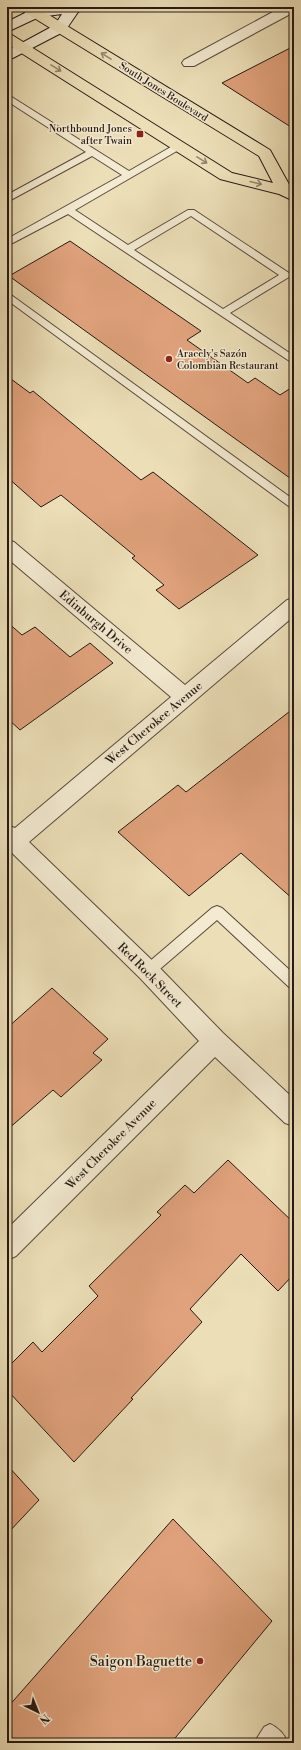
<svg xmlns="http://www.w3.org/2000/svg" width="301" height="1750" viewBox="0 0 301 1750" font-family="'Libre Bodoni',serif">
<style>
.building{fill:#e0a27c;stroke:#261914}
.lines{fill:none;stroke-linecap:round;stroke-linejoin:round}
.lane-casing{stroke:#584a3d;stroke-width:2}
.street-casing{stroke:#584a3d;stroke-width:2}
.secondary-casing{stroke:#261914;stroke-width:2}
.primary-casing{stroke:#261914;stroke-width:2}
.lane{fill:#f3ead1;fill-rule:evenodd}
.street{fill:#f3ead1;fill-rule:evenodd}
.secondary{fill:#f3ead1;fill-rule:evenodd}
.primary{fill:#ecdfb8;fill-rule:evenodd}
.oneway{stroke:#93866e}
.poi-dot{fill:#8f2418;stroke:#f3ead1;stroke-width:1.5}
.labels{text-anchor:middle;stroke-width:3;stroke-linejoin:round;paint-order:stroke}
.far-street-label{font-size:10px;fill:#261914;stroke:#f3ead1}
.far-poi-label{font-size:10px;fill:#261914;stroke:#f3ead1;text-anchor:end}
.street-label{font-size:12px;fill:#261914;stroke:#f3ead1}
.near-poi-label{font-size:14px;fill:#261914;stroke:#f3ead1;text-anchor:end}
</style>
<rect width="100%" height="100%" fill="#ecdfb8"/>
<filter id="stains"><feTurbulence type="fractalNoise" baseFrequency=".005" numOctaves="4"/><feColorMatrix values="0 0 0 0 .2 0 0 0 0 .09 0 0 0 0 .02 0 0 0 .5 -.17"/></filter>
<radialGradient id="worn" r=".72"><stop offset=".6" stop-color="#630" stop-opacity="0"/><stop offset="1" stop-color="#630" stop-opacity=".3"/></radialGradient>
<!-- building -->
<g class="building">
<polygon points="294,46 294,129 222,83"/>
<polygon points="70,241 201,331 187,340 248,383 255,378 280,395 294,386 294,481 9,276"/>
<polygon points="7,376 30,393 33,391 141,480 153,472 258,555 179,609 156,590 164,585 132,558 135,556 61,495 41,507 7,477"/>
<polygon points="7,622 22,635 35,627 70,657 90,643 113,663 20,730 7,718"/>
<polygon points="294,708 294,900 241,853 189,896 118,832 178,785 186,792"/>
<polygon points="52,988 108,1039 93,1053 102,1060 61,1097 53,1090 7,1130 7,1028"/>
<polygon points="228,1160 294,1223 294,1274 278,1291 241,1254 190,1309 202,1322 131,1398 133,1399 74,1462 7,1390 7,1368 33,1342 42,1352 98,1296 89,1286 161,1215 157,1212 185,1185 194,1193"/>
<polygon points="7,1465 39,1500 7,1534"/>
<polygon points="173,1519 272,1621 171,1743 7,1743 7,1708"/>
</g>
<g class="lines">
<defs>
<g id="lane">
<path d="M7,94l122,77 47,-27h6v4l-107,62 53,35 60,-35h6l95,63 2,2 -2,2 -59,36 64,43v8l-226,-150 -61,32v-7l115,-64 -30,-19 -85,46v-7l79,-43 -79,-51zM191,216l88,59 -56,34 -89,-59z"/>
<polygon points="7,292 294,500 294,510 7,300"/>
<polygon points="217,906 222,908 294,974 294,989 289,987 217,920 153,975 148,977 143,975 141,971 143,967 212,908"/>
<path d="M270,1724c9,4 14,10 18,19h-34l10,-16z"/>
</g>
<g id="street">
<polygon points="282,7 294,7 294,12 194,66 184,66 182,63 184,60"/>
<polygon points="7,540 14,542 185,685 287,600 294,598 294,616 29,842 156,964 223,1033 294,1099 294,1126 285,1123 215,1057 16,1256 7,1260 7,1229 199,1041 140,978 7,848 7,825 15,828 171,697 7,558"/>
</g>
<polygon id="secondary" points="52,7 85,7 78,12 65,31 7,61 7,51 55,25 62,14 39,17 7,32 7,22 31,10"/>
<polygon id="primary" points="19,7 36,7 270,150 291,188 294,189 294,201 279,194 220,179 7,44 7,34 12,35 232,173 273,183 259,156 21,10"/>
</defs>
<!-- lane casing -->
<use href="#lane" class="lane-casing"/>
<!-- street casing -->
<use href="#street" class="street-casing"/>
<!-- secondary casing -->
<use href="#secondary" class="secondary-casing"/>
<!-- primary casing -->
<use href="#primary" class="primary-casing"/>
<!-- lane -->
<use href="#lane" class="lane"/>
<!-- street -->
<use href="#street" class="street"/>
<!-- secondary -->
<use href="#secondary" class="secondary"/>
<!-- primary -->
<use href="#primary" class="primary"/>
</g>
<!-- one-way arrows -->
<defs><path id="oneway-shaft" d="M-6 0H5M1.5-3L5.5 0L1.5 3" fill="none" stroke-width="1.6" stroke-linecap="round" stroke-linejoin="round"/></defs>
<g class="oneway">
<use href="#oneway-shaft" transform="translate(106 56) rotate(-148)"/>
<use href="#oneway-shaft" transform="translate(56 68) rotate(32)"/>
<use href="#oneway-shaft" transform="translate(202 160) rotate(32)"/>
<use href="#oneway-shaft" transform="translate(256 183) rotate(14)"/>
</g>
<!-- markers -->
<g class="poi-dot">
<rect x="136" y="130" width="8" height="8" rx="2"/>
<circle cx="169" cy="359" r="4"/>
<circle cx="200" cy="1661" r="4"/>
</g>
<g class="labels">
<!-- far-street labels -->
<g class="far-street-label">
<text transform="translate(164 91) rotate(32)" y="4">South Jones Boulevard</text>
</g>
<!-- far-poi labels -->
<g class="far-poi-label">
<text x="132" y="132">Northbound Jones<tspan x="132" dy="12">after Twain</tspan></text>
<text x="177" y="357" text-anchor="start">Aracely's Sazón<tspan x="177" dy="12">Colombian Restaurant</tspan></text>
</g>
<!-- street labels -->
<g class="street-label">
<text transform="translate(96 622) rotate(40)" y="4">Edinburgh Drive</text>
<text transform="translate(154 723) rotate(-40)" y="4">West Cherokee Avenue</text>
<text transform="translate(150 975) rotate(45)" y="4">Red Rock Street</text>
<text transform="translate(111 1144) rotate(-45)" y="4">West Cherokee Avenue</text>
</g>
<!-- near-poi labels -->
<g class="near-poi-label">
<text x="192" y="1666">Saigon Baguette</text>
</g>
</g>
<!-- margin -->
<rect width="301" height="1750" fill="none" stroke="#ecdfb8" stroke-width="24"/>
<rect x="8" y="8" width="285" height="1734" fill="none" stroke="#261914" stroke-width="2"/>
<rect x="12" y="12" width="277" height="1726" fill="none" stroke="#261914"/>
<!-- north arrow -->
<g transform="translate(38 1712) rotate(137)" stroke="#f3ead1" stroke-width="3" paint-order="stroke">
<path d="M0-3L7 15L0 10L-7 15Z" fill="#261914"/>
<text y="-6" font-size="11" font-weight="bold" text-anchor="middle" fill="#261914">N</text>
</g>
<rect width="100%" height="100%" filter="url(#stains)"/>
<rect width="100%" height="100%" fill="url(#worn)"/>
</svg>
